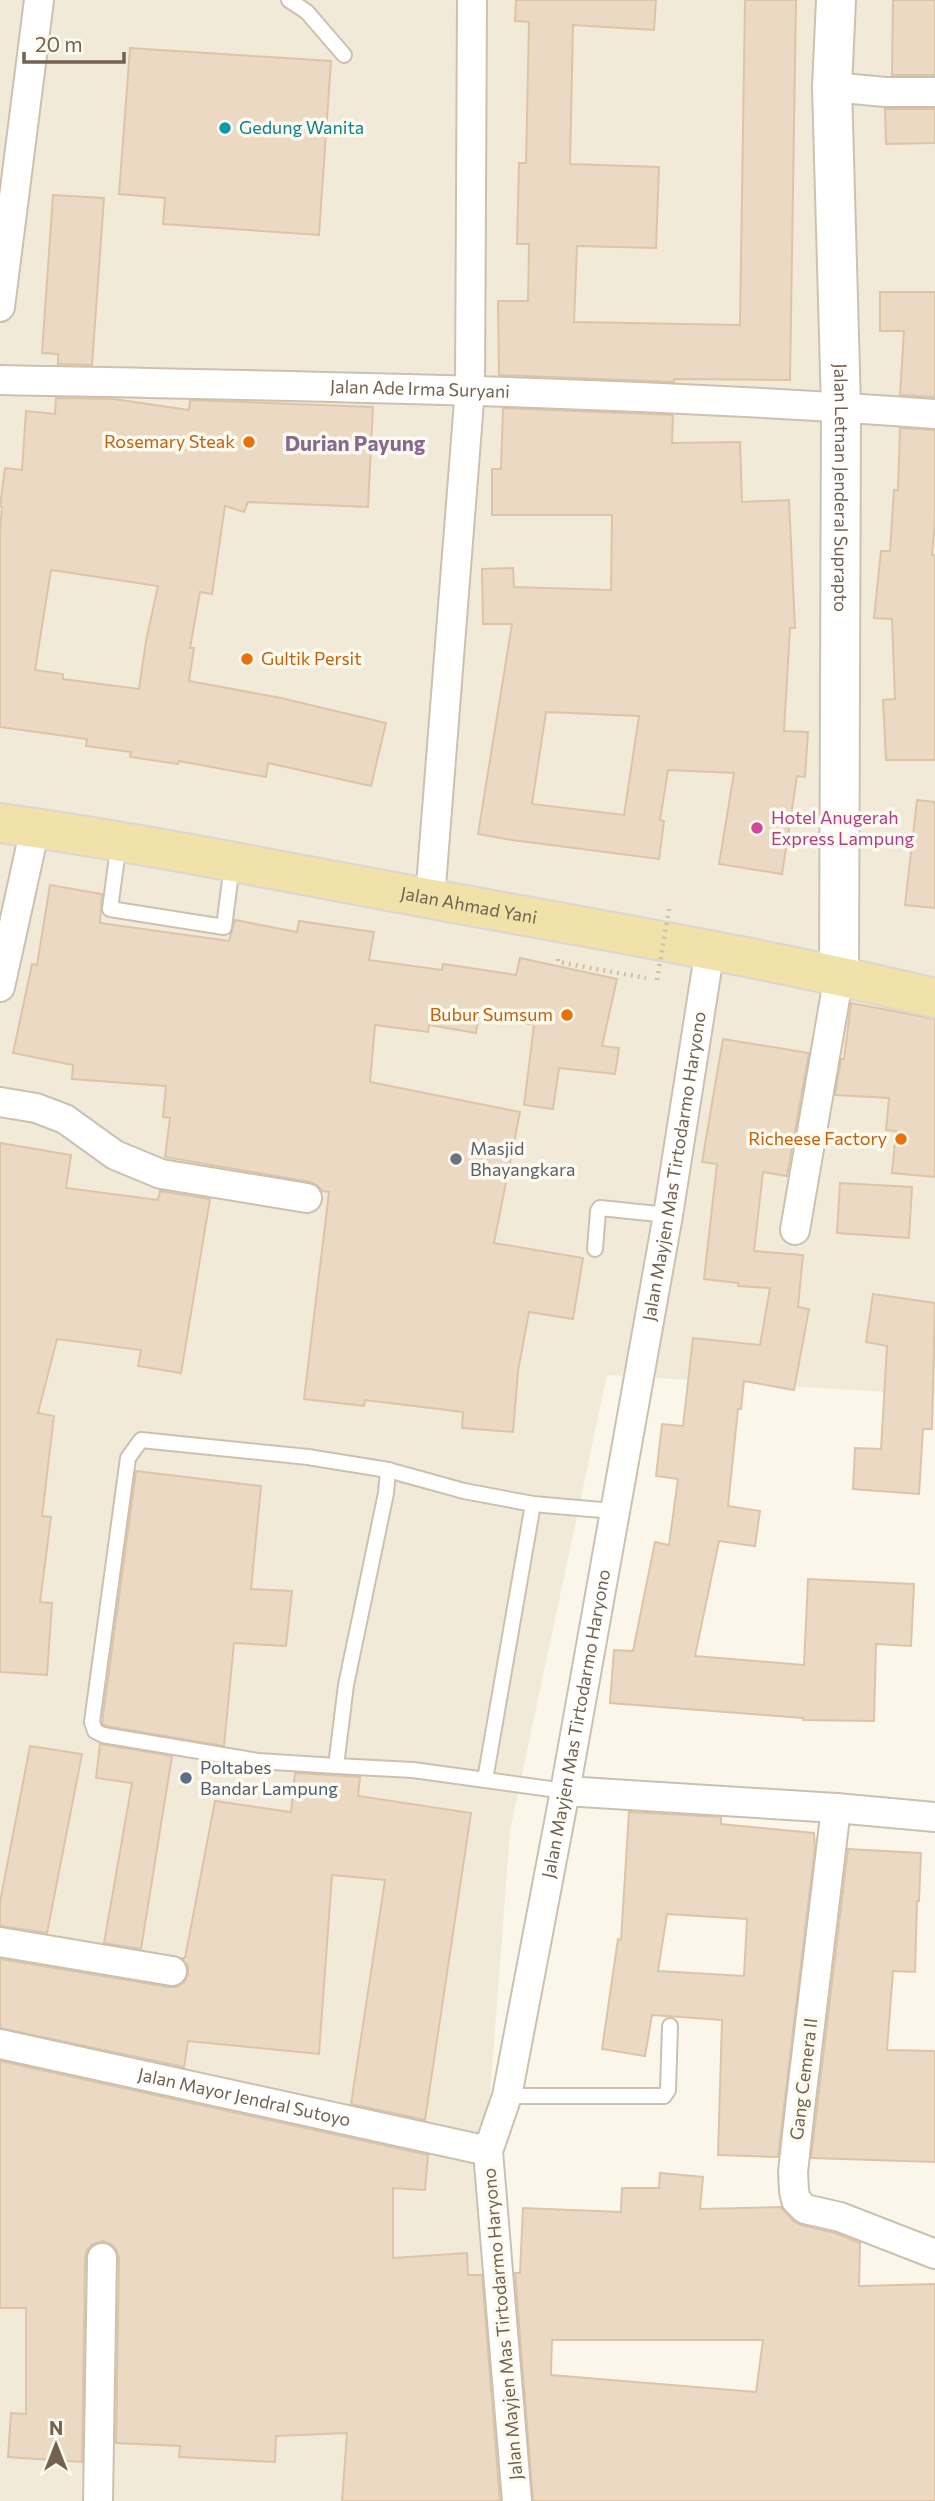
<svg xmlns="http://www.w3.org/2000/svg" width="935" height="2501" viewBox="0 0 935 2501" font-family="Commissioner,sans-serif">
<style>
.residential{fill:#f1ead9}
.building{fill:#ebd9c3;stroke:#dec4a7;stroke-width:2;fill-rule:evenodd}
.lines{fill:none;stroke-linecap:round;stroke-linejoin:round}
.lane-casing{stroke:#ccc1b1;stroke-width:18}
.street-casing{stroke:#ccc1b1;stroke-width:32}
.secondary-casing{stroke:#cec1af;stroke-width:42}
.primary-casing{stroke:#dbd6d2;stroke-width:42}
.path{stroke:#d2bfa8;stroke-width:4.5;stroke-dasharray:2 5;stroke-linecap:butt}
.lane{stroke:#fff;stroke-width:14}
.street{stroke:#fff;stroke-width:28}
.secondary{stroke:#fff;stroke-width:38}
.primary{stroke:#f1e2aa;stroke-width:38}
.path-bridge{stroke:#d2bfa8;stroke-width:4.5;stroke-dasharray:2 5;stroke-linecap:butt}
.culture-dot{fill:#0f9aa8;stroke:#fdfaf0;stroke-width:2.5}
.food-dot{fill:#e8710a;stroke:#fdfaf0;stroke-width:2.5}
.hotel-dot{fill:#d1479c;stroke:#fdfaf0;stroke-width:2.5}
.worship-dot{fill:#6b7280;stroke:#fdfaf0;stroke-width:2.5}
.service-dot{fill:#5c6f8a;stroke:#fdfaf0;stroke-width:2.5}
.labels{text-anchor:middle;stroke-width:7;stroke-linejoin:round;paint-order:stroke}
.culture-label{font-size:18px;fill:#0d838f;stroke:#fdfaf0;text-anchor:start}
.street-label{font-size:18px;fill:#736250;stroke:#fdfaf0}
.food-label{font-size:18px;fill:#c56008;stroke:#fdfaf0;text-anchor:end}
.hotel-label{font-size:18px;fill:#b23c85;stroke:#fdfaf0;text-anchor:start}
.worship-label{font-size:18px;fill:#5b616d;stroke:#fdfaf0;text-anchor:start}
.service-label{font-size:18px;fill:#4e5e75;stroke:#fdfaf0;text-anchor:start}
.quarter-label{font-size:21px;font-weight:bold;fill:#87688e;stroke:#fdfaf0}
</style>
<rect width="100%" height="100%" fill="#faf7ea"/>
<!-- residential -->
<polygon class="residential" points="0,0 935,0 935,1395 607,1375 510,1831 486,2149 517,2501 0,2501"/>
<!-- building -->
<g class="building">
<polygon points="516,0 656,0 654,30 573,25 570,164 659,167 656,248 577,246 574,322 740,325 745,0 796,0 790,380 674,379 674,382 499,375 498,301 528,301 529,244 517,244 519,163 526,163 529,22 515,21"/>
<polygon points="893,0 935,0 935,75 892,75"/>
<polygon points="130,48 331,61 319,235 163,224 165,198 119,194"/>
<polygon points="885,109 935,109 935,143 886,144"/>
<polygon points="53,195 104,198 92,365 58,364 58,354 42,353"/>
<polygon points="880,292 935,292 935,397 900,395 904,331 880,331"/>
<path d="M56,398l58,1 75,11 1,-10 183,7 -5,100 -120,-5 -4,10 -19,-6 -13,88 -12,-2 -10,56h4l-5,33 92,17 105,25 -15,63 -103,-23 -2,14 -87,-16 -1,3 -48,-7 1,-5 -45,-6 1,-7 -87,-12v-196l2,-24 -2,-1 5,-38 17,2 4,-59 29,3zM51,570l107,16 -12,55 -7,48 -76,-10v-5l-28,-4z"/>
<path d="M503,408l170,7 -1,28 68,-1 2,60 47,-2 6,128h-5l-6,103 24,1 -3,45 -8,-1 -15,98 -63,-10 15,-91 -66,-3 -8,50 4,1 -5,38 -147,-19 -34,-6 34,-210h-29l-1,-55 31,-1 1,19 97,3 1,-75h-120v-46h9zM546,712l93,4 -15,99 -92,-11z"/>
<polygon points="900,428 935,430 935,519 932,555 935,555 935,760 886,760 883,700 895,699 892,619 874,618 881,551 890,551 894,490 898,490"/>
<polygon points="917,800 935,802 935,908 905,905"/>
<polygon points="50,885 102,894 100,923 229,941 235,920 297,932 299,921 374,932 369,960 442,970 443,964 516,975 520,958 617,979 602,1046 619,1048 615,1074 559,1068 553,1109 524,1105 534,1025 479,1013 476,1033 429,1025 428,1032 375,1025 370,1082 520,1112 494,1243 583,1258 573,1319 529,1312 518,1371 513,1432 462,1428 463,1412 365,1400 364,1406 304,1399 329,1192 322,1191 317,1185 310,1182 165,1157 170,1118 163,1117 166,1086 72,1079 73,1065 13,1053 32,964 37,965"/>
<polygon points="851,1003 935,1019 935,1177 892,1173 896,1131 886,1130 889,1098 835,1095 841,1059 844,1059"/>
<polygon points="723,1039 809,1053 787,1176 763,1172 754,1251 803,1255 798,1307 809,1309 794,1390 744,1381 741,1409 738,1409 728,1506 760,1511 755,1546 719,1541 695,1656 804,1665 808,1579 914,1584 911,1646 876,1644 874,1721 803,1720 803,1718 610,1703 614,1650 633,1651 655,1542 669,1545 678,1479 656,1476 662,1424 683,1426 693,1338 760,1345 770,1288 738,1286 738,1283 704,1279 717,1164 702,1162"/>
<polygon points="0,1143 71,1155 66,1188 158,1200 160,1191 210,1199 181,1373 138,1366 141,1350 57,1339 38,1413 54,1416 42,1516 51,1517 40,1602 52,1603 47,1675 0,1672"/>
<polygon points="840,1183 912,1187 909,1238 837,1233"/>
<polygon points="873,1294 935,1303 932,1429 923,1429 919,1494 853,1489 855,1448 881,1449 887,1346 866,1342"/>
<polygon points="136,1471 261,1486 251,1589 292,1591 286,1646 234,1643 224,1746 106,1726 102,1723"/>
<polygon points="100,1744 172,1756 141,1949 104,1943 132,1783 96,1778"/>
<polygon points="30,1746 82,1754 47,1933 0,1926 0,1902"/>
<polygon points="295,1773 360,1777 358,1796 471,1813 425,2120 351,2104 385,1880 332,1875 319,2054 188,2041 184,2067 0,2028 0,1959 169,1987 177,1987 184,1982 188,1974 188,1966 181,1958 185,1958 215,1801 291,1812"/>
<path d="M629,1812l92,5v7l93,9 1,14 -37,310 -60,-2 4,-135 -70,-5 -7,41 -43,-7 16,-110 3,1zM667,1914l80,5 -3,57 -86,-5z"/>
<polygon points="848,1849 921,1853 919,1901 917,1901 915,1972 893,1971 887,2050 935,2051 935,2162 811,2158"/>
<polygon points="0,2061 428,2155 425,2190 393,2188 393,2258 467,2253 468,2275 482,2275 500,2501 342,2501 347,2433 276,2436 275,2462 179,2457 180,2446 116,2443 119,2258 116,2249 111,2244 103,2241 93,2244 87,2250 85,2258 82,2462 8,2457 11,2413 26,2414 26,2308 0,2308"/>
<path d="M660,2173l43,4 -3,32 81,-2 12,14 8,4 34,8 25,10 -1,43 76,-2v217h-402l-18,-228h5l3,-65 98,4 1,-24h37zM552,2340h211l-7,52 -205,-17z"/>
</g>
<g class="lines">
<defs>
<g id="lane">
<polyline points="289,0 307,12 344,55"/>
<polyline points="119,842 110,909 224,927 232,865"/>
<polyline points="595,1249 598,1211 600,1208 668,1215"/>
<polyline points="388,1470 464,1491 533,1504 613,1511"/>
<polyline points="336,1766 258,1761 103,1735 95,1731 92,1722 128,1458 141,1440 308,1457 388,1470 386,1493 346,1685 336,1766 413,1770 565,1791"/>
<polyline points="485,1780 533,1504"/>
<polyline points="507,2096 664,2096 668,2090 670,2026"/>
</g>
<g id="street">
<polyline points="832,87 885,92 935,92"/>
<polyline points="0,307 39,0"/>
<path id="s1" d="M0,380c312,6 624,11 935,34"/>
<polyline points="430,899 470,389 472,0"/>
<polyline points="0,987 35,828"/>
<polyline points="0,1102 36,1108 65,1119 115,1155 161,1174 307,1198"/>
<polyline points="795,1230 839,975"/>
<polyline points="565,1791 836,1808 935,1817"/>
<polyline points="836,1808 800,2108 793,2172 794,2191 796,2200 805,2209 840,2217 935,2254"/>
<polyline points="0,1942 172,1971"/>
<path id="s2" d="M0,2044l488,107"/>
<polyline points="98,2501 102,2258"/>
<path id="s3" d="M517,2501l-29,-350 19,-55 58,-305 103,-576 42,-266"/>
</g>
<g id="secondary">
<path id="s4" d="M836,0l-4,87 9,320 -2,568"/>
</g>
<g id="primary">
<path id="s5" d="M0,823c145,20 288,50 432,76 168,31 336,59 503,99"/>
</g>
</defs>
<!-- lane casing -->
<use href="#lane" class="lane-casing"/>
<!-- street casing -->
<use href="#street" class="street-casing"/>
<!-- secondary casing -->
<use href="#secondary" class="secondary-casing"/>
<!-- primary casing -->
<use href="#primary" class="primary-casing"/>
<!-- path -->
<polyline class="path" points="558,959 558,962 646,978"/>
<!-- lane -->
<use href="#lane" class="lane"/>
<!-- street -->
<use href="#street" class="street"/>
<!-- secondary -->
<use href="#secondary" class="secondary"/>
<!-- primary -->
<use href="#primary" class="primary"/>
<!-- path-bridge -->
<polyline class="path-bridge" points="657,980 669,909"/>
</g>
<!-- markers -->
<circle class="culture-dot" cx="225" cy="128" r="7"/>
<g class="food-dot">
<circle cx="249" cy="442" r="7"/>
<circle cx="247" cy="659" r="7"/>
<circle cx="567" cy="1015" r="7"/>
<circle cx="901" cy="1139" r="7"/>
</g>
<circle class="hotel-dot" cx="757" cy="828" r="7"/>
<circle class="worship-dot" cx="456" cy="1159" r="7"/>
<circle class="service-dot" cx="186" cy="1778" r="7"/>
<g class="labels">
<!-- culture labels -->
<g class="culture-label">
<text x="239" y="134">Gedung Wanita</text>
</g>
<!-- street labels -->
<g class="street-label">
<text dy="6" stroke="none"><textPath href="#s1" startOffset="420">Jalan Ade Irma Suryani</textPath></text>
<text dy="6" stroke="none"><textPath href="#s4" startOffset="488">Jalan Letnan Jenderal Suprapto</textPath></text>
<text dy="6" stroke="none"><textPath href="#s5" startOffset="476">Jalan Ahmad Yani</textPath></text>
<text dy="6" stroke="none"><textPath href="#s3" startOffset="1354">Jalan Mayjen Mas Tirtodarmo Haryono</textPath></text>
<text dy="6" stroke="none"><textPath href="#s3" startOffset="788">Jalan Mayjen Mas Tirtodarmo Haryono</textPath></text>
<text transform="translate(804 2079) rotate(-83)" y="6">Gang Cemera II</text>
<text dy="6" stroke="none"><textPath href="#s2" startOffset="250">Jalan Mayor Jendral Sutoyo</textPath></text>
<text transform="translate(503 2324) rotate(-95)" y="6">Jalan Mayjen Mas Tirtodarmo Haryono</text>
</g>
<!-- food labels -->
<g class="food-label">
<text x="235" y="448">Rosemary Steak</text>
<text x="261" y="665" text-anchor="start">Gultik Persit</text>
<text x="553" y="1021">Bubur Sumsum</text>
<text x="887" y="1145">Richeese Factory</text>
</g>
<!-- hotel labels -->
<g class="hotel-label">
<text x="771" y="824">Hotel Anugerah<tspan x="771" dy="21">Express Lampung</tspan></text>
</g>
<!-- worship labels -->
<g class="worship-label">
<text x="470" y="1155">Masjid<tspan x="470" dy="21">Bhayangkara</tspan></text>
</g>
<!-- service labels -->
<g class="service-label">
<text x="200" y="1774">Poltabes<tspan x="200" dy="21">Bandar Lampung</tspan></text>
</g>
<!-- quarter labels -->
<g class="quarter-label">
<text x="355" y="451">Durian Payung</text>
</g>
</g>
<!-- north arrow -->
<g transform="translate(56 2445)" stroke="#fdfaf0" stroke-width="5" paint-order="stroke">
<path d="M0-5L12 26L0 18L-12 26Z" fill="#736250"/>
<text y="-10" font-size="19" font-weight="bold" text-anchor="middle" fill="#736250">N</text>
</g>
<!-- scale -->
<path d="M24 52v10h100v-10" fill="none" stroke="#736250" stroke-width="3.5"/>
<text x="35" y="52" font-size="21" fill="#736250" stroke="#fdfaf0" stroke-width="5" paint-order="stroke">20 m</text>
</svg>
